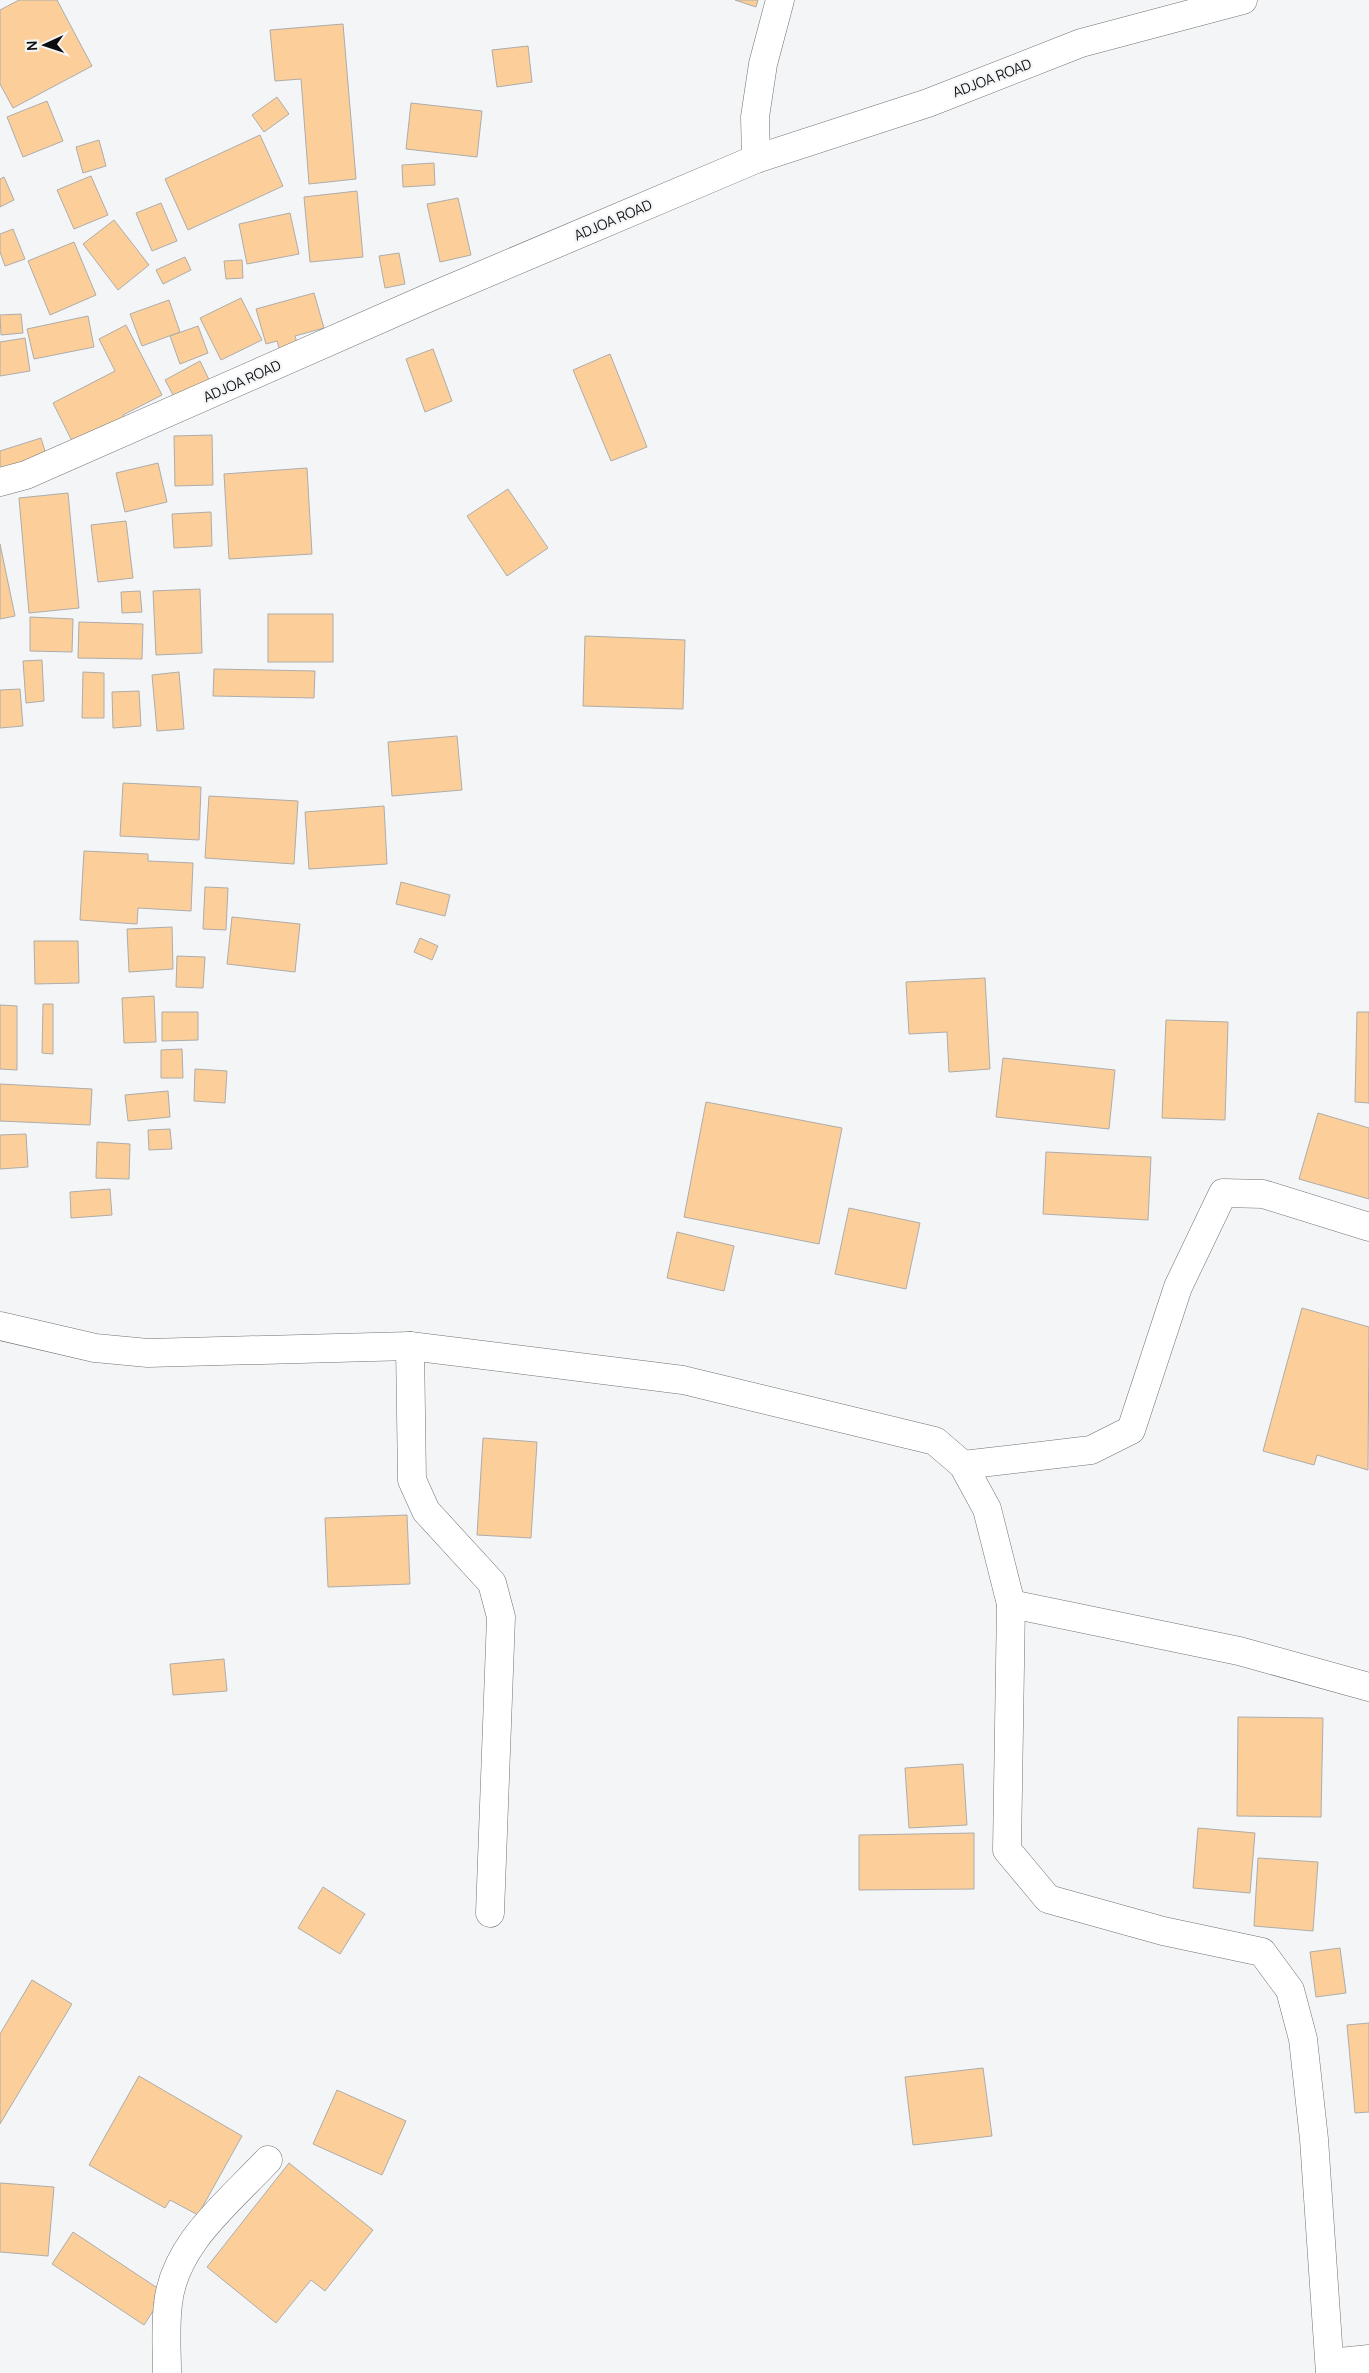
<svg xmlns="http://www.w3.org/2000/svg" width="1369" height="2373" viewBox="0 0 1369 2373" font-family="Manrope,sans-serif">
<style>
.building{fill:#fccf9a;stroke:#aeacaa}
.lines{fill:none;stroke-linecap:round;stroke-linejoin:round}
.minor-casing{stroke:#707274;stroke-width:29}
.minor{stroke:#fff;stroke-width:28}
.labels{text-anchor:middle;stroke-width:4.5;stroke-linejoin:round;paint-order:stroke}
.street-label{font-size:14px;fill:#0d0d0e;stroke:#f3f5f7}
</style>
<rect width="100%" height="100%" fill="#f3f5f7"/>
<!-- building -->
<g class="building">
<polygon points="19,0 57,0 92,66 13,108 0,84 0,10"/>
<polygon points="735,0 758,0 756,7"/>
<polygon points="343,24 356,179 309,184 301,79 275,81 270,30"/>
<polygon points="528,46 532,82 497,87 492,50"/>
<polygon points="277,97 289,114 264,132 252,115"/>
<polygon points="47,101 63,141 23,157 7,117"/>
<polygon points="411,103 482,111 477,157 406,149"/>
<polygon points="260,135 283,186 188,230 165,179"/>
<polygon points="99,140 106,166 83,173 76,147"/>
<polygon points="434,163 435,185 403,187 402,165"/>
<polygon points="91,176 108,215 74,229 57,190"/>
<polygon points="4,177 14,200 0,207 0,179"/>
<polygon points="357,191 363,257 310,262 304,197"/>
<polygon points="458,198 471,255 440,262 427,204"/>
<polygon points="161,203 177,241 152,251 136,213"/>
<polygon points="290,213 299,254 247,264 239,224"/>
<polygon points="114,220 149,265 118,290 83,244"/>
<polygon points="13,229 25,259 5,266 0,252 0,234"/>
<polygon points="74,242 96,295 50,315 28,261"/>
<polygon points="399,253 405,284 385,288 379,256"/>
<polygon points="185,257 191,270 163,284 156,270"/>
<polygon points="242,260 243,278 226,279 224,261"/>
<polygon points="314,293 324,328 295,336 298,346 280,351 277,341 266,344 256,309"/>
<polygon points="241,298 262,340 221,360 200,318"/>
<polygon points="169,300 180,332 142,346 130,314"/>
<polygon points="21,314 23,333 1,335 0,315"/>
<polygon points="88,316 94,347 34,359 27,329"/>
<polygon points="126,325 162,395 123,415 128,425 74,445 53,403 115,371 99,339"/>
<polygon points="198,326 208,353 180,364 170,336"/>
<polygon points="25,338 30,371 0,376 0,342"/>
<polygon points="433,349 452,401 425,412 406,359"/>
<polygon points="610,354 647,447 611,461 573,370"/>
<polygon points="200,361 212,386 178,404 165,380"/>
<polygon points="212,435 213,485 175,486 174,436"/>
<polygon points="41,438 47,458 0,473 0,451"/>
<polygon points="158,463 167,502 125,512 116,473"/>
<polygon points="307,468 312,554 229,559 224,474"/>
<polygon points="508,489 548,548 507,576 467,516"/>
<polygon points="68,493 79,608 29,613 19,498"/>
<polygon points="211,512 212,546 174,548 172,514"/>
<polygon points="126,521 133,578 98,582 91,525"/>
<polygon points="0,544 15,616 0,619"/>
<polygon points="200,589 202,653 156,655 153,591"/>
<polygon points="140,591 142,612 122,613 121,592"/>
<rect x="268" y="614" width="65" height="48"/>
<polygon points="30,617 73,619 72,652 30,651"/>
<polygon points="79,622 143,624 142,659 78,658"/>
<polygon points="585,636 685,640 683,709 583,706"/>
<polygon points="42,660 44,701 26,703 23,661"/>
<polygon points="214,669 315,671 314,698 213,696"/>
<polygon points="83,672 104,673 104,718 82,718"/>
<polygon points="179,672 184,729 157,731 152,675"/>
<polygon points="20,689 23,726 0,728 0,690"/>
<polygon points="139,691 141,726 113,728 112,692"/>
<polygon points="457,736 462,790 392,796 388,742"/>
<polygon points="123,783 201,787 199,840 120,836"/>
<polygon points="209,796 298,801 294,864 205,858"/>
<polygon points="384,806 387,864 309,869 305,812"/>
<polygon points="84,851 148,854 148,861 193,863 191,911 138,908 137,924 80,920"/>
<polygon points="401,882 450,895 445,916 396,904"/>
<polygon points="205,887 228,888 226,930 203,929"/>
<polygon points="232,917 300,924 295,972 227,964"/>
<polygon points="172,927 173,969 129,972 127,929"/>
<polygon points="420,938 438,946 432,960 414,952"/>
<polygon points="34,941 78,941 79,983 35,984"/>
<polygon points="177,956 205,957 203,988 176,987"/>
<polygon points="985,978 990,1069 949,1072 947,1032 909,1034 906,982"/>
<polygon points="154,996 156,1042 124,1043 122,998"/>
<polygon points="43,1004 53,1004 53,1054 42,1053"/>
<polygon points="0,1005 17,1006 17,1070 0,1069"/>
<polygon points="162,1012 198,1012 198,1040 162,1041"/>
<polygon points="1357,1012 1369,1012 1369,1103 1355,1102"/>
<polygon points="1166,1020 1228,1022 1225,1120 1162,1118"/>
<polygon points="182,1049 183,1078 161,1078 161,1050"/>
<polygon points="1003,1058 1115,1070 1109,1129 996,1117"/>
<polygon points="195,1069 227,1071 225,1103 194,1101"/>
<polygon points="0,1084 92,1089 90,1125 0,1121"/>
<polygon points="168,1091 170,1117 128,1121 125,1095"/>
<polygon points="706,1102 842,1128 819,1244 684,1217"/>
<polygon points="1318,1113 1369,1128 1369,1199 1299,1179"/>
<polygon points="170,1129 172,1149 149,1150 148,1130"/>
<polygon points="26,1134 28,1167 0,1169 0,1135"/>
<polygon points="97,1142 130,1144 129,1179 96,1178"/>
<polygon points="1046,1152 1151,1157 1148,1220 1043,1214"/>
<polygon points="110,1189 112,1215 71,1218 70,1192"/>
<polygon points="849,1208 920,1223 906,1289 835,1274"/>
<polygon points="677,1232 734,1246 724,1291 667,1278"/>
<polygon points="1302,1308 1369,1327 1368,1470 1317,1455 1314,1465 1263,1451"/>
<polygon points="483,1438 537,1442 531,1538 477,1535"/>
<polygon points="407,1515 410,1584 328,1587 325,1518"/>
<polygon points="224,1659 227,1691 173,1695 170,1664"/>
<polygon points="1238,1717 1323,1718 1321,1817 1237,1816"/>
<polygon points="963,1764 967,1825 909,1828 905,1768"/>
<polygon points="1198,1828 1255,1833 1250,1893 1193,1888"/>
<polygon points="974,1833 974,1889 859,1890 859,1835"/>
<polygon points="1258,1858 1318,1862 1313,1931 1254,1926"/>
<polygon points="323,1887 365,1914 340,1954 298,1928"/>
<polygon points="1340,1948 1346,1993 1316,1997 1310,1952"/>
<polygon points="32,1980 72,2004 0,2124 0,2034"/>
<polygon points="1369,2023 1369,2112 1355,2113 1347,2025"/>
<polygon points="983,2068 992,2136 913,2145 905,2077"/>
<polygon points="139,2076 242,2136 198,2215 170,2200 165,2208 89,2165"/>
<polygon points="337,2090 406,2121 382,2175 313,2144"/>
<polygon points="289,2163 373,2230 325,2291 311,2280 276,2323 207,2267"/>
<polygon points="0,2183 54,2187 48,2256 0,2252"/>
<polygon points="73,2232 165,2293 144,2325 52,2264"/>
</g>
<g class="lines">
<defs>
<g id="minor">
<polyline points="756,159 755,117 763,64 780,0"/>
<polyline points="0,482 26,475 428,298 756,159 928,103 1081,43 1243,0"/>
<polyline points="0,1326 95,1348 148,1353 410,1346 683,1380 935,1441 963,1465 987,1509 1011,1604 1007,1850 1048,1899 1163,1931 1262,1952 1290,1990 1303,2039 1314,2139 1330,2373"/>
<polyline points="410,1346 412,1480 426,1511 492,1583 501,1617 490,1913"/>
<polyline points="963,1465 1091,1450 1131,1430 1178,1287 1223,1193 1263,1194 1369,1227"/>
<polyline points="1011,1604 1239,1651 1369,1687"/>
<polyline points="1330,2363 1369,2359"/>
<path d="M167,2373c0,-22 -2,-46 1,-69 6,-60 61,-102 100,-144"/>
</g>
</defs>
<!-- minor casing -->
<use href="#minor" class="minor-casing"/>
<!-- minor -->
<use href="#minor" class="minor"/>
</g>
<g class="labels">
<!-- street labels -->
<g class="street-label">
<text transform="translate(992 78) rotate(-21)" y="5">ADJOA ROAD</text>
<text transform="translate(613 220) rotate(-23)" y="5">ADJOA ROAD</text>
<text transform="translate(242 381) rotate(-24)" y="5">ADJOA ROAD</text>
</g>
</g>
<!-- north arrow -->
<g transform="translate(45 45) rotate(267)" stroke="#f3f5f7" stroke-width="4" paint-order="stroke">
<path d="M0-4L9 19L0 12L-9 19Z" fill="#0d0d0e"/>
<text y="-8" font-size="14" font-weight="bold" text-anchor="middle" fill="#0d0d0e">N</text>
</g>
</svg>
